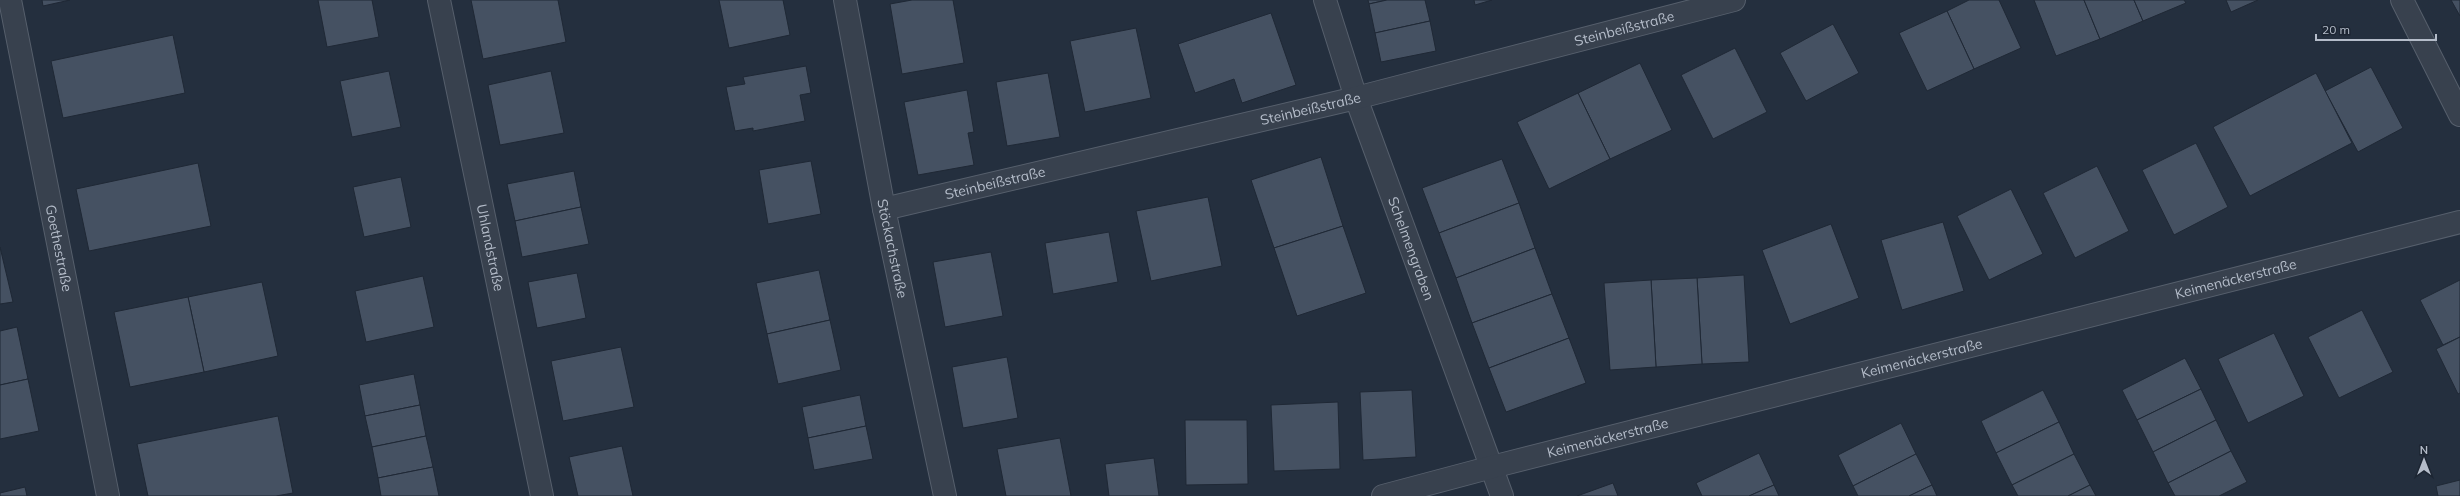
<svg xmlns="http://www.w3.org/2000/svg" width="2460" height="496" viewBox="0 0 2460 496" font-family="Mulish,sans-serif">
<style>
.building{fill:#455162;stroke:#1f2835}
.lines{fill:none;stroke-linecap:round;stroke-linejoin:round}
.minor-casing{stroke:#565f6c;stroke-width:24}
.minor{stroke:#38414e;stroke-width:22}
.labels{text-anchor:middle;stroke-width:3;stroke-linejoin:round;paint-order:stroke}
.street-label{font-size:14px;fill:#b4bcc9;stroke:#1d2633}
</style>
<rect width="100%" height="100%" fill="#242f3e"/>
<!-- building -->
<g class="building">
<polygon points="42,0 70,0 43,6"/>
<polygon points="318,0 372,0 379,37 327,47"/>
<polygon points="471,0 558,0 566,42 483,59"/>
<polygon points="719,0 783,0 790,35 729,48"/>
<polygon points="912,0 953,0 964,63 902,74 890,4"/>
<polygon points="1368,0 1387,0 1369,4"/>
<polygon points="1387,0 1425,0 1430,21 1375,33 1369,4"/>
<polygon points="1474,0 1492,0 1475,5"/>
<polygon points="1969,0 1999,0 2021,48 1974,69 1947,11"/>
<polygon points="2034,0 2084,0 2100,39 2056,56"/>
<polygon points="2084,0 2134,0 2143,21 2100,39"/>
<polygon points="2134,0 2184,0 2186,3 2143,21"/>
<polygon points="2226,0 2258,0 2231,12"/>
<polygon points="2451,0 2460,0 2460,16"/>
<polygon points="1947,11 1974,69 1927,91 1899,33"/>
<polygon points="1271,13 1296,85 1242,103 1234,79 1195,93 1178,44"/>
<polygon points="1430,21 1436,51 1381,62 1375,33"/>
<polygon points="1833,24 1859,73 1806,101 1780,53"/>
<polygon points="1136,28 1151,98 1085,112 1070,41"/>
<polygon points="173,35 185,93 63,118 51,61"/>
<polygon points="1735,48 1767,112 1713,139 1681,75"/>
<polygon points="1640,63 1672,130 1610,159 1578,93"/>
<polygon points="806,66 811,93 800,95 805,121 753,131 753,128 735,131 726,87 745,84 743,77"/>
<polygon points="2371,67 2403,128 2358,152 2325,91"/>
<polygon points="389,71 401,127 352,137 340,81"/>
<polygon points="551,71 564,133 500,145 488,85"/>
<polygon points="1048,73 1060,137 1007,146 996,82"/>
<polygon points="2316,73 2352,143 2250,196 2213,127"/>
<polygon points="967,90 974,132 968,133 974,165 918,175 904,102"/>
<polygon points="1578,93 1610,159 1549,189 1517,122"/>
<polygon points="2196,143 2228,207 2174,235 2142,170"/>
<polygon points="1321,157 1343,226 1274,248 1251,180"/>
<polygon points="1502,159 1519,203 1439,233 1422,188"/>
<polygon points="811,161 821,214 768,224 759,170"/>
<polygon points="198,163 211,226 89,251 76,189"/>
<polygon points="2097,166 2129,231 2075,258 2043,193"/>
<polygon points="574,171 581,207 515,221 507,184"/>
<polygon points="401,177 411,227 364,237 353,187"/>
<polygon points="2011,189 2043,254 1989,280 1957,216"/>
<polygon points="1208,197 1222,266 1151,281 1136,211"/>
<polygon points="1519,203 1535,248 1456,278 1439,233"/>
<polygon points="581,207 589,244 522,257 515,221"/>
<polygon points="1943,222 1964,291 1902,310 1881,240"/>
<polygon points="1831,224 1859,298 1790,324 1762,250"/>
<polygon points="1343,226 1366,293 1297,316 1274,248"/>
<polygon points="1109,232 1118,282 1053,294 1045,243"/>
<polygon points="0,247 13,302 0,304"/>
<polygon points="1535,248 1552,294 1472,323 1456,278"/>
<polygon points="991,252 1003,316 945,327 933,262"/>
<polygon points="819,270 830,320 767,334 756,283"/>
<polygon points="577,273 586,318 537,328 528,282"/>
<polygon points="1744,275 1749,362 1702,364 1697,278"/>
<polygon points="423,276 434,327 366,342 355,291"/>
<polygon points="1697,278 1702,364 1656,367 1651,280"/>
<polygon points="1651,280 1656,367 1610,370 1604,283"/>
<polygon points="2460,280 2460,337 2443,345 2420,300"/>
<polygon points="262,282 278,356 204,372 188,297"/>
<polygon points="1552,294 1569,338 1489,368 1472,323"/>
<polygon points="188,297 204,372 130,387 114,312"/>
<polygon points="2362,310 2393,372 2339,398 2308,337"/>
<polygon points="830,320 841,370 778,384 767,334"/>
<polygon points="17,327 28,379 0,385 0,331"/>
<polygon points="2274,333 2304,396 2248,423 2218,359"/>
<polygon points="2460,337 2460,393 2458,394 2436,349"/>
<polygon points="1569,338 1586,383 1506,412 1489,368"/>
<polygon points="621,347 634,407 563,421 551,361"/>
<polygon points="1007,357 1018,418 963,428 952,367"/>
<polygon points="2185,358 2201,389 2137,420 2122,390"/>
<polygon points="414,374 420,405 365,416 359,385"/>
<polygon points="28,379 39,431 0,439 0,385"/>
<polygon points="2201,389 2216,420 2153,452 2137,420"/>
<polygon points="1412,390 1416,457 1363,460 1360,392"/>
<polygon points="2043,390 2059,422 1996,453 1981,421"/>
<polygon points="860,395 866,426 808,438 802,407"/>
<polygon points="1338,402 1340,469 1274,471 1271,405"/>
<polygon points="420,405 426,436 372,447 365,416"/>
<polygon points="278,416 293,493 276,496 148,496 137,444"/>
<polygon points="1185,420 1247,420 1248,484 1186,485"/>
<polygon points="2216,420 2231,451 2168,483 2153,452"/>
<polygon points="2059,422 2074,454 2012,485 1996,453"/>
<polygon points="1901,423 1916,454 1853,486 1838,455"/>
<polygon points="866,426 873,459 814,470 808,438"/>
<polygon points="426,436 433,467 378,478 372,447"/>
<polygon points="1060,438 1071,496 1006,496 997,449"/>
<polygon points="622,446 633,496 578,496 569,457"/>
<polygon points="2231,451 2247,482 2219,496 2175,496 2168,483"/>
<polygon points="1759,453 1774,485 1749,496 1702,496 1696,483"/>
<polygon points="1916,454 1932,485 1909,496 1858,496 1853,486"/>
<polygon points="2074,454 2090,485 2068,496 2018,496 2012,485"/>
<polygon points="1154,458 1159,496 1109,496 1105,464"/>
<polygon points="433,467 439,496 381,496 378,478"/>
<polygon points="2460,480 2460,496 2438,496 2436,486"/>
<polygon points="1613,483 1618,496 1577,496"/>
<polygon points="1774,485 1779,496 1749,496"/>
<polygon points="1932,485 1937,496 1909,496"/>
<polygon points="2090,485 2096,496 2068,496"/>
<polygon points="25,487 27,496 0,496 0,493"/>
</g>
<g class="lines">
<defs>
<g id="minor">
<path id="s1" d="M10,0l98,496"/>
<path id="s2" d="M439,0l103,496"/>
<path id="s3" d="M845,0l39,209 61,287"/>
<path id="s4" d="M1325,0l31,98 146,398"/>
<polyline points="2402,0 2460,115"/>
<path id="s5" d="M884,209l472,-111 378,-98"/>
<path id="s6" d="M1383,496l109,-29 968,-245"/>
</g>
</defs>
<!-- minor casing -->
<use href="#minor" class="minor-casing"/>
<!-- minor -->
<use href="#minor" class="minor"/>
</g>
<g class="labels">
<!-- street labels -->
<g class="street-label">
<text dy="5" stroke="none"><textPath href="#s5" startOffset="762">Steinbeißstraße</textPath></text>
<text dy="5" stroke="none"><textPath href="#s5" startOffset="438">Steinbeißstraße</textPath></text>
<text dy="5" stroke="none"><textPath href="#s5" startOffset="114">Steinbeißstraße</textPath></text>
<text dy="5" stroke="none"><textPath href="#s1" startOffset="253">Goethestraße</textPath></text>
<text dy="5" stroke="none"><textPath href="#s2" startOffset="253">Uhlandstraße</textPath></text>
<text dy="5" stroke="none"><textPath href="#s3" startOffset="253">Stöckachstraße</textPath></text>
<text dy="5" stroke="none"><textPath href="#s4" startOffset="263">Schelmengraben</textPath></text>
<text dy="5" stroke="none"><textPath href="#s6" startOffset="880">Keimenäckerstraße</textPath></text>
<text dy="5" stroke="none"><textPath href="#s6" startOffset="556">Keimenäckerstraße</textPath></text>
<text dy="5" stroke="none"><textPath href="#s6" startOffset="232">Keimenäckerstraße</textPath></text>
</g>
</g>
<!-- north arrow -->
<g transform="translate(2424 460)" stroke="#1d2633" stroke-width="3" paint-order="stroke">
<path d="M0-3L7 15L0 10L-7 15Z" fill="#b4bcc9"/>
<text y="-6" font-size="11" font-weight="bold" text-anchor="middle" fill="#b4bcc9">N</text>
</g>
<!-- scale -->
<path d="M2316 34v6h120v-6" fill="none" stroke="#b4bcc9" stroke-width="2"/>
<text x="2322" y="34" font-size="12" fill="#b4bcc9" stroke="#1d2633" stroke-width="3" paint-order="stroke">20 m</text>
</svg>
